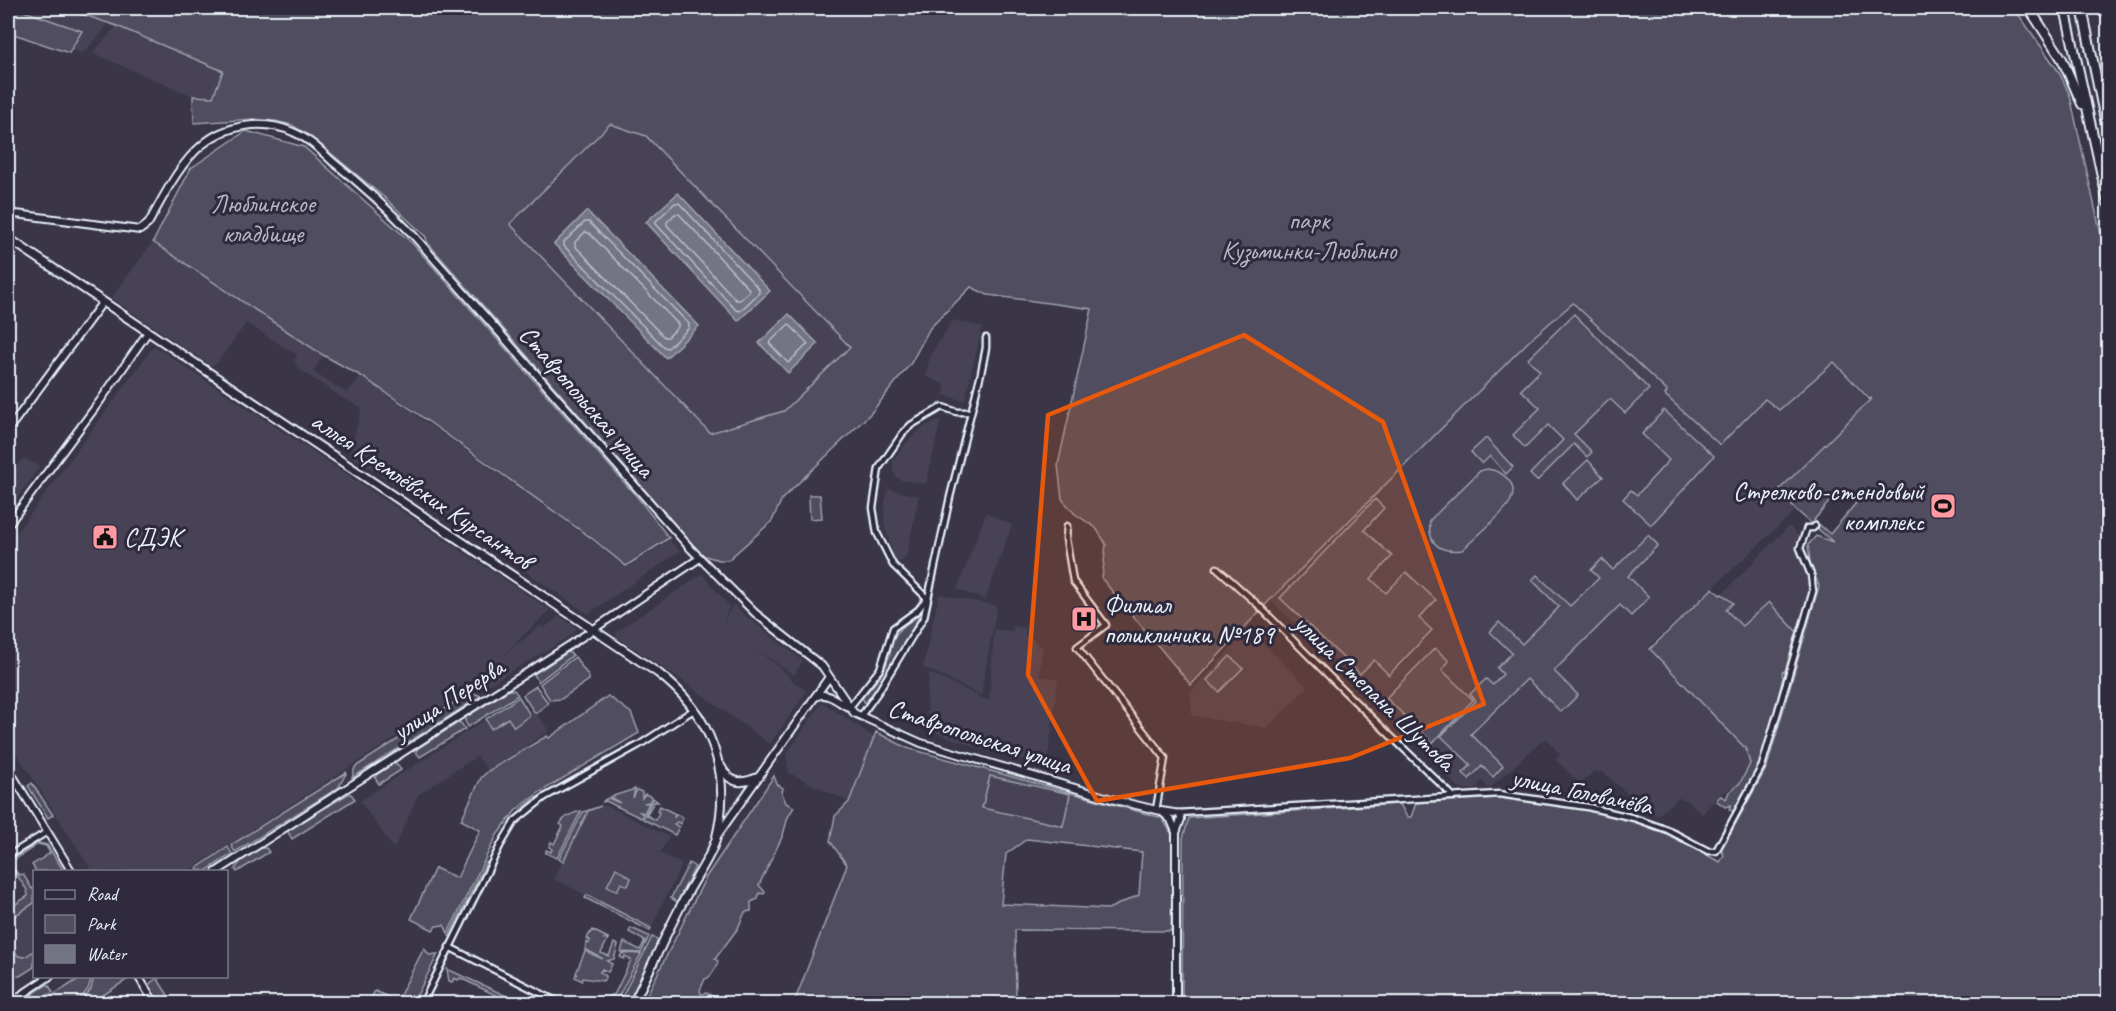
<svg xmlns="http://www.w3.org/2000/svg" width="2116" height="1011" viewBox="0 0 2116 1011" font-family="Caveat,sans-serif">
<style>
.built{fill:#464354}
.green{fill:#504e5f;stroke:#9ca0ac;stroke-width:1.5;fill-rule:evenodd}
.water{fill:#737482;stroke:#a2a6b1;stroke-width:1.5}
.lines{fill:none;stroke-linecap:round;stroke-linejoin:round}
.shore{stroke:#b9bfc9;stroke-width:1.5}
.minor-casing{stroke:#e8f1f8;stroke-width:9}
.tertiary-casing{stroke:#e8f1f8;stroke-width:10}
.secondary-casing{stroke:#e8f1f8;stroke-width:11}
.primary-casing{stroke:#e8f1f8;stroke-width:12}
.trunk-casing{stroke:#e8f1f8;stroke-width:12}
.minor{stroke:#2f2a3d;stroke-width:4.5}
.tertiary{stroke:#2f2a3d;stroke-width:6}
.secondary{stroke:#2f2a3d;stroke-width:7}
.primary{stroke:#2f2a3d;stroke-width:8}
.trunk{stroke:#2f2a3d;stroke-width:8}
.marked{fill:#e8590c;fill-opacity:0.2;stroke:#e8590c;stroke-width:4.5;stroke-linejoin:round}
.labels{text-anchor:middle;stroke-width:6;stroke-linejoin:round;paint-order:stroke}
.park-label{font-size:26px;fill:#b3b8c2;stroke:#2f2a3d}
.street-label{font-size:26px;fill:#e8f1f8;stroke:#2f2a3d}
.poi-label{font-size:26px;fill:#e8f1f8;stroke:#2f2a3d;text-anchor:start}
</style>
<rect width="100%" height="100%" fill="#3a3648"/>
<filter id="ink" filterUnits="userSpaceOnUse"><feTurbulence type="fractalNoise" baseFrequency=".0167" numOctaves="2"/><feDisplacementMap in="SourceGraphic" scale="12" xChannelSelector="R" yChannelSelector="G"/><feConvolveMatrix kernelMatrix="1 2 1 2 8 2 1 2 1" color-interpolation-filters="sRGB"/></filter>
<g filter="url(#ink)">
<!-- built -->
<g class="built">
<polygon points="15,8 63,8 107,24 99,36 82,54 71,49 81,31"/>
<polygon points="117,26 223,72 213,98 193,96 94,54 96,49"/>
<polygon points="610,123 646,136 850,347 784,411 710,433 509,224"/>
<polygon points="153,242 323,355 313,372 347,393 361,376 593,541 627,567 669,540 680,551 588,614 431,507 349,455 362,408 344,399 296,367 298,365 294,361 297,355 246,323 217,363 211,366 111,298"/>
<polygon points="1574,303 1668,392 1665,395 1720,444 1765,399 1779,410 1833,362 1868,401 1778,491 1796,510 1649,647 1751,749 1750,762 1741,782 1718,796 1702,814 1687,800 1678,798 1658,815 1649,813 1604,773 1594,771 1580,784 1555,759 1560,754 1545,738 1489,789 1482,781 1475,790 1459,788 1354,678 1270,600 1531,339"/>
<polygon points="953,320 982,327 965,401 944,395 945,385 926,376 930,355"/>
<polygon points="154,346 550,610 502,656 540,626 544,628 559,616 576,628 576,630 569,637 485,687 469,682 466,692 188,871 92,871 8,740 8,544"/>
<polygon points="941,419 926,484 901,480 896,477 893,472 893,461 905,444 915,434 926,426"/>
<polygon points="23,458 40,466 8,511 8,478"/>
<polygon points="888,489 919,496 908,549 905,559 897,563 894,557 884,524 885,502"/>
<polygon points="986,513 1012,525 985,600 957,589"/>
<polygon points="1789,526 1801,538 1798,544 1798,552 1808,572 1811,590 1797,632 1769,602 1742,627 1726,610 1733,603 1722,594"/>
<polygon points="702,574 730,607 724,618 724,628 725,618 734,604 742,613 803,661 794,675 751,646 782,669 794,682 807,691 770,744 676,676 617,637 616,632"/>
<polygon points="939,594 997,606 981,695 923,667"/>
<polygon points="1013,626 1026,628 1025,634 1032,638 1038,645 1043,647 1039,676 1058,679 1047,766 989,752 928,730 927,692 929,673 989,701 994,629 1012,631"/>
<polygon points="1249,630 1308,687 1267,728 1192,716 1190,692"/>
<polygon points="822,702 874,737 849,802 789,773 786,755"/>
<polygon points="535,711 549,731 488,771 477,756 418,795 394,849 360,801 486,719 491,728 508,718 514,726"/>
<polygon points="989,776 1070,794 1063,826 982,808"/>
<polygon points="605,805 669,837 660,853 682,864 651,928 554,879 588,811"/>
<polygon points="34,901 34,955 25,961 8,956 8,918"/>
</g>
<!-- green -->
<g class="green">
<polygon points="8,8 15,8 82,31 69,53 8,32"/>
<path d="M63,8h164l8,2 2,-2h1777l45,64 11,24 38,170v737h-926l1,-165 6,-20 211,-14 7,13h4l5,-14 83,-5 90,13 44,10 33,13 54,28 4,-7 -3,-5 46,-83 52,-181 -9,-24 -2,-17 8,-9 17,6 -37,-32 -18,-19 94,-93 -3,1 -35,-37 -55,48 -14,-11 -45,46 -55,-50 2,-4 -94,-88 -42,36 -261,261 -79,85 -89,-106 4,-35 -10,-16 -21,-14 -13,-15 -4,-34 34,-156 -104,-14 -17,-8 -41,41 -19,35 -40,50 -89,86 -10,22 -44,39h-9l-17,-5 -275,-313 -1,-5 -41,-39 -70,-58 -23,-15 -17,-4 -21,-2 -60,4 -1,-27 20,1 10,-26 -106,-45zM610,124l36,12 204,211 -66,64 -74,22 -200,-209zM1840,489l16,14 -26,31 -16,-14z"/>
<polygon points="246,131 304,147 413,244 638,498 669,538 626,566 594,540 415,412 361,376 323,355 153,242 191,168"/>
<polygon points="1574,314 1649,389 1625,413 1610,399 1574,434 1592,452 1587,457 1574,444 1537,481 1530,474 1563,440 1548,425 1525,448 1513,435 1540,408 1521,390 1540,371 1528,359"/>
<polygon points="1664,410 1714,456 1651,525 1623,499 1631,490 1637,495 1669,460 1642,434"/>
<polygon points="1486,438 1513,467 1506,474 1490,456 1482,464 1471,452"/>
<polygon points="1588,460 1603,477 1577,500 1563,483"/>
<path d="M1487,469c16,2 33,15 23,33 -5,10 -37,38 -48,48 -22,3 -35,-6 -32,-30l50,-49z"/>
<polygon points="809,495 820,495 822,518 810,519"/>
<polygon points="1375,499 1384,508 1364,530 1392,556 1371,579 1386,593 1406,572 1436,600 1419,618 1432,630 1389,675 1374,660 1360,674 1280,598"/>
<polygon points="1648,535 1658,545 1628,576 1649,597 1631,616 1620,605 1554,671 1578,695 1561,712 1527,679 1471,734 1503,766 1493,777 1482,766 1469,779 1463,773 1471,765 1441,736 1476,701 1470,694 1486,679 1493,685 1503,674 1497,668 1512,653 1490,632 1499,622 1522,644 1559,607 1532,580 1537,575 1570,606 1599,578 1591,570 1602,559 1613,570"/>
<polygon points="1713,588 1720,595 1722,594 1733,603 1726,610 1742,626 1769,602 1797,632 1785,671 1782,672 1783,678 1760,766 1734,812 1729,809 1731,805 1725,807 1717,801 1717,799 1721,796 1726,799 1729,792 1740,783 1750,764 1746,749 1650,649"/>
<path d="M918,616h2l-53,90 -5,-8c8,-9 17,-18 23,-30 13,-30 0,-31 33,-52z"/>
<polygon points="1435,648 1449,661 1442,670 1473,700 1433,743 1386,698"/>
<polygon points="568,652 573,655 538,682 534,674"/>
<polygon points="1230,656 1243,668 1219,692 1207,680"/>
<polygon points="575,657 589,677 589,680 561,699 550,700 540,684"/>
<polygon points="536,686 548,703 536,713 534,712 523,695"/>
<polygon points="509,690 514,690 518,695 468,727 465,721 466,717"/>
<polygon points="471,692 481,696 352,778 355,767"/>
<polygon points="608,696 631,713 639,733 540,792 516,810 497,835 448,933 444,925 436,926 433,930 411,919 435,868 457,878 480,830 461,820 481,778 488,771 547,736 549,738"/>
<polygon points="519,697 530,715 514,727 508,718 491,729 486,719"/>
<polygon points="458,723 461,723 465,729 420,757 416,752 418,748"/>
<path d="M876,732l31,16 255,70 11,18 -2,95 -156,-1 1,73h-222l53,-138 -17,-24 5,-25 14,-14zM990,776l80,18 -7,32 -81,-18zM1027,839l115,13 -3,43 -31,14 -107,-5 5,-50z"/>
<polygon points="632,744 633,746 546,795 522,811 520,810 534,799"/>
<polygon points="393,764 397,764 401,770 379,784 375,778 376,775"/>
<polygon points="347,772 338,788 235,852 231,845"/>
<path d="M774,776l3,8 6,4 -1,5 4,10 8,4 -6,10 -5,18 -24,50 6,7 -1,2 -5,-1 -1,6 -7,3v9l-6,1 -7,16 -23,31 3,2c-1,6 -7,17 -13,18l-5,11 1,4 6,-1 10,6 -2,4h-72l63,-126z"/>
<polygon points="32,783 53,815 48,818 28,786"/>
<polygon points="635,789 633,798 637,790 642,792 642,798 645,794 652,797 649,802 644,803 649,803 644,813 640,812 643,815 641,818 606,801 603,802 604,800 608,798 620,803 610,797"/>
<polygon points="348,794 351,794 355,799 292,839 288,832 289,830"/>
<polygon points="653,798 658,802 654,802 646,815 655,820 659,813 657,811 660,806 675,814 674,818 676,814 682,817 681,824 677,822 674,824 679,827 675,835 643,819"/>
<polygon points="601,806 588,811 563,862 559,859 583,812"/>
<path d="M581,811l-24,47 -11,-5v-3l5,2 1,-3 -3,-2 2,-5 3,2 9,-18 -3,-2c4,-8 12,-11 21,-13z"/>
<polygon points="38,843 47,845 64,871 36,871 32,865 50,853 46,846 38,844 16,859 15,857"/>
<polygon points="228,847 232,854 206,871 198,870 197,868"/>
<polygon points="261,848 266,848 269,852 237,872 235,869 241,861"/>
<polygon points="8,862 19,875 23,874 32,889 34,888 34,903 8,920 8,909 28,896 27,890"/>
<polygon points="486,862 489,864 451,937 449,936"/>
<polygon points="689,863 695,867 677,902 671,898"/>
<polygon points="616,868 631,878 628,886 621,883 617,891 607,886"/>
<polygon points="587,895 651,928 650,931 585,898"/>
<polygon points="631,928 649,936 641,953 621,952 624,942 640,950 645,941 629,932"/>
<polygon points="592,930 608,938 603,939 608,939 601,953 609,956 614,943 618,945 614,959 607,961 612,964 608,972 602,969 600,972 606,976 603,981 583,978 582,981 575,977 576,974 578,975 576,973 585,951 603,959 585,949 586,944 590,943 586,943 587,939 591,941 587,938"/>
<polygon points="8,935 14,944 12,946 18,956 25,957 34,951 34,967 20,976 9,976 8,962 10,960 8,956"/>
<polygon points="652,937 657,939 657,944 628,1003 619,1003"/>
<polygon points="424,948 429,955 438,954 413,1003 368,1003 375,991 397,1001"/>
<polygon points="622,953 641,954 615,1003 602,1000 599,1003 603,997 608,999 610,995 612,996 615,993 631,960 625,956 624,959 620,957"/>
<polygon points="447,969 509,997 505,1003 502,1003 504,999 460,978 458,980 454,978 452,982 449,981"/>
<polygon points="82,977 92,977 88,989 77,1003 40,1003"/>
<polygon points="94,977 127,977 128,979 91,1003 80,1003 91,989"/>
<polygon points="157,978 173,1003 160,1003 148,985"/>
<polygon points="48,984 53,992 35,1003 18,1003"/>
</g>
<!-- water -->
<g class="water">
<polygon points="678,193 770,291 738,321 646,222"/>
<polygon points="587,211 699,326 666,358 554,244"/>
<polygon points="789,314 818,344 788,373 759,343"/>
</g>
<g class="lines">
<!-- shore -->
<g class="shore">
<polygon points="675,203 679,203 759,289 759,293 740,311 736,310 656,224 656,221"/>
<polygon points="675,214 679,214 749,289 749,292 740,300 736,300 667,225 667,222"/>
<polygon points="585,222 589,222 689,324 689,328 668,348 664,347 564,246 564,242"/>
<polygon points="585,232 589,233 678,324 678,327 668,337 664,337 575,246 575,242"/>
<polygon points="789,324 808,344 788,363 769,343"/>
</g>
<defs>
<g id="minor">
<polyline points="1067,526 1066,539 1073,581 1106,625 1077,647 1165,758 1156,810"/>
<polyline points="1217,568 1257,604 1343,690 1453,796"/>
<polyline points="927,598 893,565 877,533 873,508 879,468 903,433 911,425 942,407 957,412 970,412"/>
<polyline points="849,708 880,669 893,628 918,610 927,598"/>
<polyline points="861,716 878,692 924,617 950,497 981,373 986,348 986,338"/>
<polyline points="1178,813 1499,794 1588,807 1634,818 1668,830 1708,851 1716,851 1762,766 1813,591 1811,575 1800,548 1807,528 1813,528 1815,526"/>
<polyline points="8,856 47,832"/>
<polyline points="449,947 562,1004"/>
<polyline points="422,1004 500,846 515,821 545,797 639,745 695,709"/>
</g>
<g id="tertiary">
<path d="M8,213l132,17 8,-6c15,-26 30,-59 54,-79 24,-21 62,-26 91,-13 15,6 28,19 40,30 29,23 56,48 81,74l277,313 64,64 67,53 32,47 67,30 198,58 42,10 19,3 1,5 -5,14v171"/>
<polyline points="8,430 102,303"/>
<polyline points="8,525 100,401 148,332"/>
<path d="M815,697c11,-6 21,3 31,9"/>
<polyline points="8,768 72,872"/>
<polyline points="1162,812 1171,820 1176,832"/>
<polyline points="717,836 829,677"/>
<polyline points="216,872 570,645 700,558"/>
<polyline points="138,976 155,1004"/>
<polyline points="8,1004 50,976"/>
</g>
<g id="secondary">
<path d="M8,238l650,435c53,40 75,100 58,166 -6,20 -21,39 -30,57 -19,35 -35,72 -53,108"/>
<path d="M720,765c10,19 20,20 39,12"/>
</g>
<polyline id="primary" points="2098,8 2108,15"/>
<g id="trunk">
<polyline points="2029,8 2062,59 2082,104"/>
<polyline points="2065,8 2108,203"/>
<polyline points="2082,8 2108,134"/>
</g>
</defs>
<!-- minor casing -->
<use href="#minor" class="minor-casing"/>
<!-- tertiary casing -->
<use href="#tertiary" class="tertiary-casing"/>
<!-- secondary casing -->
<use href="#secondary" class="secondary-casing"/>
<!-- primary casing -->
<use href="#primary" class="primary-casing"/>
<!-- trunk casing -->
<use href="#trunk" class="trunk-casing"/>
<!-- minor -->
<use href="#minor" class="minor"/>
<!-- tertiary -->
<use href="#tertiary" class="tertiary"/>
<!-- secondary -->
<use href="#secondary" class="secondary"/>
<!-- primary -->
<use href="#primary" class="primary"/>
<!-- trunk -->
<use href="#trunk" class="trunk"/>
</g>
</g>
<!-- marked area -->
<path class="marked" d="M1244,335l139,87 101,282 -134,54 -253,43 -69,-126 20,-260z"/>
<!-- icons -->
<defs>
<symbol id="stadium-square" viewBox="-11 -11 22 22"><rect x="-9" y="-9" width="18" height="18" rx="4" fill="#ff9aa2" stroke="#2f2a3d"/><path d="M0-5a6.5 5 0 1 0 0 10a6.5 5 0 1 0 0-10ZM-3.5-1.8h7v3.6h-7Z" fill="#111"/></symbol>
<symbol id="civic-square" viewBox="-11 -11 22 22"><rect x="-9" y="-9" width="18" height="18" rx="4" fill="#ff9aa2" stroke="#2f2a3d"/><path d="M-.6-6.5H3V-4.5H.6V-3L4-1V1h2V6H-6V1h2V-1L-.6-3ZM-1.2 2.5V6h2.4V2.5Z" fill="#111"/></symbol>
<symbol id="hospital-square" viewBox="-11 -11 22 22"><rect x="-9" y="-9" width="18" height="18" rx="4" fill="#ff9aa2" stroke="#2f2a3d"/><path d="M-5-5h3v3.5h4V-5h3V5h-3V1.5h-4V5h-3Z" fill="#111"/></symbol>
</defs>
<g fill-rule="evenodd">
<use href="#stadium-square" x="1928" y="491" width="30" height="30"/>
<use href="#civic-square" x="90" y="522" width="30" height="30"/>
<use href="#hospital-square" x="1069" y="604" width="30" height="30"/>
</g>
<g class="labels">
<!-- park labels -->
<g class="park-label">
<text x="263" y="212">Люблинское<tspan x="263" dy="30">кладбище</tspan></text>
<text x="1309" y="229">парк<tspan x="1309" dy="30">Кузьминки-Люблино</tspan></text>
</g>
<!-- street labels -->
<g class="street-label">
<text transform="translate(587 401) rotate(49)" y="9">Ставропольская улица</text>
<text transform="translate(422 490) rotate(34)" y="9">аллея Кремлёвских Курсантов</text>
<text transform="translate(1375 692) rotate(44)" y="9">улица Степана Шутова</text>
<text transform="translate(448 699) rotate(-33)" y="9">улица Перерва</text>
<text transform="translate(980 736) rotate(18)" y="9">Ставропольская улица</text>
<text transform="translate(1582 791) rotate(12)" y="9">улица Головачёва</text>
</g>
<!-- poi labels -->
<g class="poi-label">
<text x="1924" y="500" text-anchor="end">Стрелково-стендовый<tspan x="1924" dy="30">комплекс</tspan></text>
<text x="124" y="546">СДЭК</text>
<text x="1104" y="613">Филиал<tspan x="1104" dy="30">поликлиники №189</tspan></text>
</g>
</g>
<!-- margin -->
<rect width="2116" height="1011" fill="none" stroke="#2f2a3d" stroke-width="30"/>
<rect x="15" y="15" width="2086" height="981" fill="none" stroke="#e8f1f8" stroke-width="2" filter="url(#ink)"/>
<!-- legend -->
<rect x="33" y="870" width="195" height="108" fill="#2f2a3d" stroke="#797a88" stroke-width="1.5"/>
<rect x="45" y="890" width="30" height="9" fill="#2f2a3d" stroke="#797a88" stroke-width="1.5"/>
<text x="87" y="900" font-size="18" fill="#e8f1f8">Road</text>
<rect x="45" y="915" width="30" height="18" fill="#504e5f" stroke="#797a88" stroke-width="1.5"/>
<text x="87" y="930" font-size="18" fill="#e8f1f8">Park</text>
<rect x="45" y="945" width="30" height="18" fill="#737482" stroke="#797a88" stroke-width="1.5"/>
<text x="87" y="960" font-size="18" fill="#e8f1f8">Water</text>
</svg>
